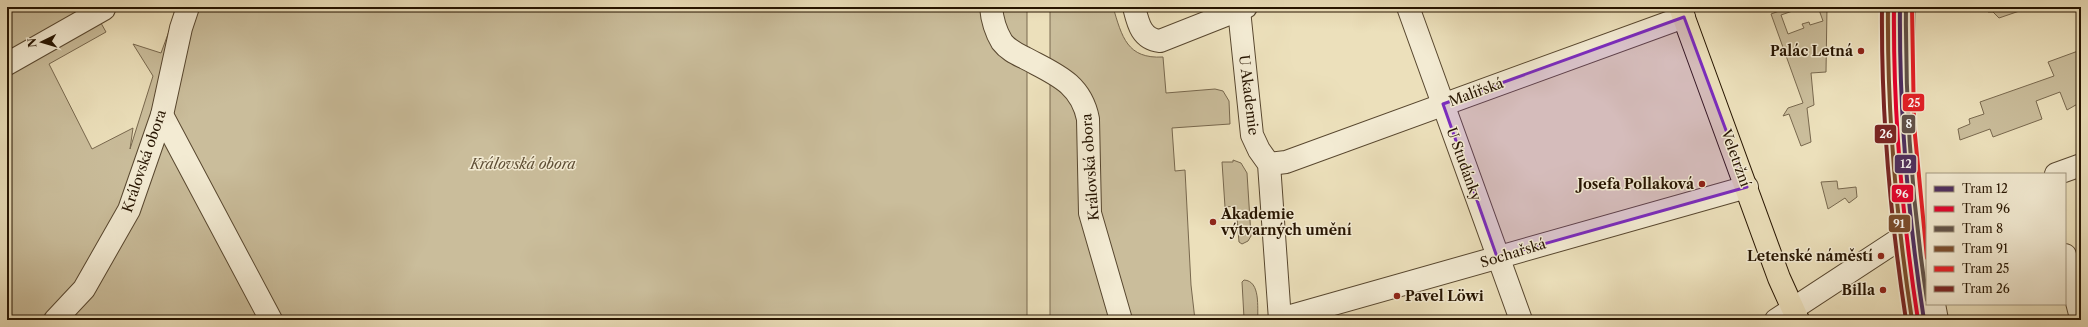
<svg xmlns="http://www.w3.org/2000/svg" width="2088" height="327" viewBox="0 0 2088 327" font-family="'Libre Caslon Text',serif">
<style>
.green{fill:#cabd9b;stroke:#78684e}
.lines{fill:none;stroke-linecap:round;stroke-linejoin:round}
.minor-casing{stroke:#58472f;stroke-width:24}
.major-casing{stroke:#261400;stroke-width:24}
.minor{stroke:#f3ebd3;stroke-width:22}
.major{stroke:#ece0bb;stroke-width:22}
.tram-1-casing{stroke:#f3ebd3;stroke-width:7}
.tram-2-casing{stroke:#f3ebd3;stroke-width:7}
.tram-3-casing{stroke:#f3ebd3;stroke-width:7}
.tram-4-casing{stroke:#f3ebd3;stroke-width:7}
.tram-5-casing{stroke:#f3ebd3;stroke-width:7}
.tram-6-casing{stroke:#f3ebd3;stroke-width:7}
.tram-1{stroke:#4c2d5f;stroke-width:4}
.tram-2{stroke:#e4002b;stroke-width:4}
.tram-3{stroke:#605047;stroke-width:4}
.tram-4{stroke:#7a4b2a;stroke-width:4}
.tram-5{stroke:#e31e25;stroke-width:4}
.tram-6{stroke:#792522;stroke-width:4}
.marked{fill:#7b2cbf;fill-opacity:0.2;stroke:#7b2cbf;stroke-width:3;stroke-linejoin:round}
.poi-dot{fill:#8f2418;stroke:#f3ebd3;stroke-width:1.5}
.labels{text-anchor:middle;stroke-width:3;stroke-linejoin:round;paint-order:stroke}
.poi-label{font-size:14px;font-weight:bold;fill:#261400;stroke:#f3ebd3;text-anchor:end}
.street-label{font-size:14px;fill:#261400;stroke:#f3ebd3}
.park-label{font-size:14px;font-style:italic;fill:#5f4f36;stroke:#f3ebd3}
.line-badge{stroke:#f3ebd3;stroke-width:1.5}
.badge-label{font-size:11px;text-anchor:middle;font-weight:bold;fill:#fff}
</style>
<rect width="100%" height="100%" fill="#ece0bb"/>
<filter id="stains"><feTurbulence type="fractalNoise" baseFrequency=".005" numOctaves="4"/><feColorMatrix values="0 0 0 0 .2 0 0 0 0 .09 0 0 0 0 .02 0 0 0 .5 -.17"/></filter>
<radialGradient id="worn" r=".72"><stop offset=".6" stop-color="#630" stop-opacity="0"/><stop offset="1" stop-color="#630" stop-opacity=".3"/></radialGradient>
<!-- green -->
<g class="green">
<polygon points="7,7 92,7 106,32 49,64 92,149 133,128 130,149 153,76 133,44 161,53 178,7 1027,7 1027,320 7,320"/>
<path d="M1050,7h63c9,30 14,52 50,50l3,36 49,-4 8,2 6,10 1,23 -58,4 3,43 10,-1 6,115 4,35h-145z"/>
<polygon points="1790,7 1804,7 1781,15 1788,34 1804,28 1802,24 1809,22 1810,25 1823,21 1818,7 1827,7 1826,72 1811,73 1814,105 1807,108 1811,142 1801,146 1789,114 1783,116 1788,108 1803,103 1771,14"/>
<polygon points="1986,7 2031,7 1999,18 1993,12 1988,12"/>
<path d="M2078,51c5,16 3,33 3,51l-14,8 -7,-18 -24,9 6,18 -49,18 -3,-8 -30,11 -2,-11 12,-5 -1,-5 15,-5 -4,-12 74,-26 -6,-14z"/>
<polygon points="1233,160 1241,163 1247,173 1251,236 1248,241 1242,244 1239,242 1236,206 1225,207 1222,162 1233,162"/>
<polygon points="1837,181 1838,189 1856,187 1857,197 1849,203 1845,198 1828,209 1821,182"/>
<path d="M1244,280c17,1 13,28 14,40h-25l11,-2 -2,-36z"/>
</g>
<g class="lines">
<defs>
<g id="minor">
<path d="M991,7c1,12 5,25 11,35 6,8 15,12 23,16 30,16 56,25 63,61l2,94 31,107"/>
<path d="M1134,7c4,16 7,32 26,34l86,-34"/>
<polyline points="1408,7 1521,320"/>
<polyline points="1904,7 1903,96 1906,145 1914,231 1927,262"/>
<polyline points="1239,10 1252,135 1259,150 1269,164 1280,320"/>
<polyline points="7,64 104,9 103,7"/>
<polyline points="162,115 271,320"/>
<polyline points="1269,164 1286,162 1684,17"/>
<polyline points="2056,174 2081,165"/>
<polyline points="2065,255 2081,318"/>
<polyline points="1934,304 1937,320"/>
<polyline points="1280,319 1747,187"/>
<polyline points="55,320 84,289 129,210 162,115 181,28 188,7"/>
<polyline points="1776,320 1898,240 1927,225"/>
</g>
<polyline id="major" points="1680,7 1779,278 1798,320"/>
</defs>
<!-- minor casing -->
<use href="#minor" class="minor-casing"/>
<!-- major casing -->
<use href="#major" class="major-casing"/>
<!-- minor -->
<use href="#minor" class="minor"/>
<!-- major -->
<use href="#major" class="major"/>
<defs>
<path id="tram-1" d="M1900,7c-1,105 8,209 24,313"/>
<path id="tram-2" d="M1894,7c-1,105 8,209 24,313"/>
<path id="tram-3" d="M1906,7c-1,99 6,196 21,293"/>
<path id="tram-4" d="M1888,7c-1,105 8,209 24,313"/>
<polyline id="tram-5" points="1912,7 1914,125 1927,258"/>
<path id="tram-6" d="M1882,7c-1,105 8,209 24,313"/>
</defs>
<!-- tram-1 casing -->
<use href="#tram-1" class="tram-1-casing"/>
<!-- tram-2 casing -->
<use href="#tram-2" class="tram-2-casing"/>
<!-- tram-3 casing -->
<use href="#tram-3" class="tram-3-casing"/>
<!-- tram-4 casing -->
<use href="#tram-4" class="tram-4-casing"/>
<!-- tram-5 casing -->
<use href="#tram-5" class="tram-5-casing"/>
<!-- tram-6 casing -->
<use href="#tram-6" class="tram-6-casing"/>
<!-- tram-1 -->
<use href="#tram-1" class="tram-1"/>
<!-- tram-2 -->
<use href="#tram-2" class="tram-2"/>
<!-- tram-3 -->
<use href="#tram-3" class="tram-3"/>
<!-- tram-4 -->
<use href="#tram-4" class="tram-4"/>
<!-- tram-5 -->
<use href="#tram-5" class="tram-5"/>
<!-- tram-6 -->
<use href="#tram-6" class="tram-6"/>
</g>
<!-- marked area -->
<path class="marked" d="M1684,17l63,170 -250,70 -54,-153z"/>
<!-- markers -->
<g class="poi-dot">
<circle cx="1861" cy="51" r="4"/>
<circle cx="1702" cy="184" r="4"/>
<circle cx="1213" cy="222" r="4"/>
<circle cx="1881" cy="256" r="4"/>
<circle cx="1883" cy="290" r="4"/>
<circle cx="1397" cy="296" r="4"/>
</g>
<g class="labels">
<!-- poi labels -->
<g class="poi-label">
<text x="1853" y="56">Palác Letná</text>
<text x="1694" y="189">Josefa Pollaková</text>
<text x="1221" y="219" text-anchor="start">Akademie<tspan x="1221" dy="16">výtvarných umění</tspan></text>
<text x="1873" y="261">Letenské náměstí</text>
<text x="1875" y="295">Billa</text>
<text x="1405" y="301" text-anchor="start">Pavel Löwi</text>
</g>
<!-- street labels -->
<g class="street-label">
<text transform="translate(1476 92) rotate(-20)" y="5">Malířská</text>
<text transform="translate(1249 95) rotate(83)" y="5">U Akademie</text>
<text transform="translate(1736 158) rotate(70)" y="5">Veletržní</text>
<text transform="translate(144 161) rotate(-71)" y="5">Královská obora</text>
<text transform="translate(1464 164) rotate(70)" y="5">U Studánky</text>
<text transform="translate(1090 167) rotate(-94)" y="5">Královská obora</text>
<text transform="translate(1513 253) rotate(-17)" y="5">Sochařská</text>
</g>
<!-- park labels -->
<g class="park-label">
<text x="523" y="169">Královská obora</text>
</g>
</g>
<g class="line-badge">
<rect x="1902" y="93" width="23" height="19" rx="4" fill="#e31e25"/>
<rect x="1901" y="114" width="15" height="20" rx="4" fill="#605047"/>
<rect x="1874" y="124" width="23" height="20" rx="4" fill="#792522"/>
<rect x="1894" y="154" width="23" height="20" rx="4" fill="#4c2d5f"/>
<rect x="1891" y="184" width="23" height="19" rx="4" fill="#e4002b"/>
<rect x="1888" y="214" width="23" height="19" rx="4" fill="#7a4b2a"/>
</g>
<g class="badge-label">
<text x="1914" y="107">25</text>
<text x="1909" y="128">8</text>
<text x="1886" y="138">26</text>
<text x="1906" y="168">12</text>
<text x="1902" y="198">96</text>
<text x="1899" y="228">91</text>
</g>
<!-- margin -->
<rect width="2088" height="327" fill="none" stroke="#ece0bb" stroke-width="24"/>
<rect x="8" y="8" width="2072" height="311" fill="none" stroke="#261400" stroke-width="2"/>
<rect x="12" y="12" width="2064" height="303" fill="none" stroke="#261400"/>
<!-- legend -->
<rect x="1926" y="173" width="140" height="132" fill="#f3ebd3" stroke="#a1957f"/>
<rect x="1934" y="186" width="20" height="6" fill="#4c2d5f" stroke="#a1957f"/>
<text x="1962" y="193" font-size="12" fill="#261400">Tram 12</text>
<rect x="1934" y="206" width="20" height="6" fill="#e4002b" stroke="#a1957f"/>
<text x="1962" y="213" font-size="12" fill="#261400">Tram 96</text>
<rect x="1934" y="226" width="20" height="6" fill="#605047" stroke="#a1957f"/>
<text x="1962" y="233" font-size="12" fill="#261400">Tram 8</text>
<rect x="1934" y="246" width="20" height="6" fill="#7a4b2a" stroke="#a1957f"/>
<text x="1962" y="253" font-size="12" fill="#261400">Tram 91</text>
<rect x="1934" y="266" width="20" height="6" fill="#e31e25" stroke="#a1957f"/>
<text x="1962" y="273" font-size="12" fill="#261400">Tram 25</text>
<rect x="1934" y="286" width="20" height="6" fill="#792522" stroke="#a1957f"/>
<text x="1962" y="293" font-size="12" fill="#261400">Tram 26</text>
<!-- north arrow -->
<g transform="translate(42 42) rotate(265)" stroke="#f3ebd3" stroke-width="3" paint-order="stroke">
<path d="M0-3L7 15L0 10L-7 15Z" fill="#261400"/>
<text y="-6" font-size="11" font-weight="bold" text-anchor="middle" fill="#261400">N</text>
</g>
<rect width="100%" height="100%" filter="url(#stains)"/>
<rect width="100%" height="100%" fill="url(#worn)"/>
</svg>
